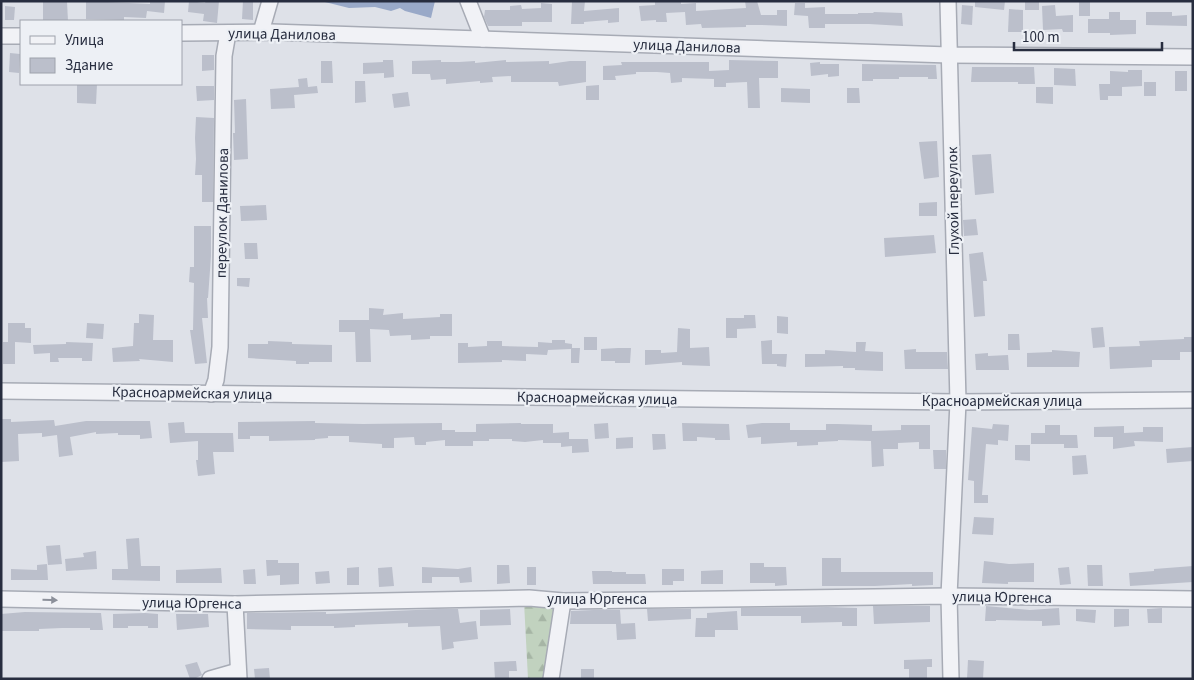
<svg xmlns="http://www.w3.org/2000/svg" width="1194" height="680" viewBox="0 0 1194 680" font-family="'Source Sans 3',sans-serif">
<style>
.forest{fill:url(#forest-firs)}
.water{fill:#99a9c8}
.building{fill:#bbbfcb}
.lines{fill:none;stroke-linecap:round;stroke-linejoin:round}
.minor-casing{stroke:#a7abb5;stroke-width:18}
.minor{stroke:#f1f2f6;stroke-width:15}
.oneway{fill:#8c909a}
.labels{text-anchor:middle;stroke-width:4.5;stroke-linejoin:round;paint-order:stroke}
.street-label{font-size:15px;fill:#272d3f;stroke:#edf0f5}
</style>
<defs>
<pattern id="forest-firs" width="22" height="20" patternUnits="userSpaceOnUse" patternTransform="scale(1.25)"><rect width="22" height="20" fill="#c1d2bf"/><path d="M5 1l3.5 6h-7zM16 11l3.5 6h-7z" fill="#a6b5a5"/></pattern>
</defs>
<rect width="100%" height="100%" fill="#dee1e8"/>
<!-- forest -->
<polygon class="forest" points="524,602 559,602 548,679 528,679"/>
<!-- water -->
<polygon class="water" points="321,1 435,1 431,18 405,11 400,8 391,11 375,7 349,8"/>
<!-- building -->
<g class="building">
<polygon points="43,1 67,2 68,21 43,20"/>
<polygon points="86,1 150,4 150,1 165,1 164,13 147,11 146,18 124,17 124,20 86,19"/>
<polygon points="189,1 205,3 206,1 219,1 217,23 203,21 204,14 188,12"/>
<polygon points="243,1 253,1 253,20 242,19"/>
<polygon points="572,1 585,1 584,11 619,8 619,22 608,23 608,20 584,22 584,24 571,24"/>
<polygon points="681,1 681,4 696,3 696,11 746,8 745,1 757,1 761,15 777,15 777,10 787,10 787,26 761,25 746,25 746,27 702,28 701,24 686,25 685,12 666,13 667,22 656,22 656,20 641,21 639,6 655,5 655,2"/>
<polygon points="975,1 1005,1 1004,10 975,7"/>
<rect x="1025" y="1" width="14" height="9"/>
<rect x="1079" y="1" width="11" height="15"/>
<polygon points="541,3 552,4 552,22 522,22 522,26 488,26 484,17 485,10 510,10 510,6 521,5 522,9 541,8"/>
<polygon points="795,3 805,3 805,8 825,7 825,14 858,14 858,13 873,13 874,12 902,13 903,26 869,24 825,24 825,28 809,28 808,16 794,15"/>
<polygon points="962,5 973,6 972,25 961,24"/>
<polygon points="1055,5 1056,16 1073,15 1073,32 1063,32 1062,29 1043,30 1042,6"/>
<polygon points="5,6 15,7 14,20 5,20"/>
<polygon points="1009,9 1023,10 1023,32 1008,32"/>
<polygon points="1109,12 1120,12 1120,20 1136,20 1136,34 1110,35 1110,33 1088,33 1088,19 1109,19"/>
<polygon points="1146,12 1172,12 1172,16 1187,15 1187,26 1146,25"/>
<polygon points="10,53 20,54 19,73 9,72"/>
<polygon points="202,55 214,55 214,70 202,71"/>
<polygon points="383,60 393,60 394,77 384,78 384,73 363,74 363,63 383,62"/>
<polygon points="441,60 441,62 459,62 475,61 475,63 506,60 506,62 549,61 549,64 570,61 586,61 586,82 559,86 558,82 511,82 511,76 492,77 493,82 480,83 480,81 446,84 446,79 431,80 430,74 412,74 412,61"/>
<polygon points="729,60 778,61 778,78 759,78 760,108 748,108 747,82 726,83 726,87 714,87 714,79 682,78 682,82 671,83 670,73 657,72 636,72 636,74 615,76 616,80 603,80 603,66 622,65 621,62 709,62 709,71 729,70"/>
<polygon points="321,61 332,61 333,83 321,83"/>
<polygon points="820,62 820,64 839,64 839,76 828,77 828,74 811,76 810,63"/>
<polygon points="862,64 936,65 937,79 928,79 928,77 899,77 899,79 873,79 873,81 862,81"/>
<polygon points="972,67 1034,67 1035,84 1018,84 1018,82 971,82"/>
<polygon points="1054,68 1075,69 1076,86 1054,85"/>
<polygon points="1128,70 1142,70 1142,86 1122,87 1122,96 1108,96 1108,100 1100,100 1099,84 1110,84 1110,71 1128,72"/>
<rect x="1175" y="71" width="12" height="20"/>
<polygon points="307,78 308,87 317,86 318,93 294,95 295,108 271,109 270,89 299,87 298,79"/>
<polygon points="355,81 365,81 366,102 355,103"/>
<rect x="1144" y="82" width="12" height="14"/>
<polygon points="77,84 97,84 96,104 77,103"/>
<polygon points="599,85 599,100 586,100 586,86"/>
<polygon points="196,86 214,86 214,100 197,101"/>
<polygon points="1036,87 1053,87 1053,104 1036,103"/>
<polygon points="781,88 810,89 810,103 781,102"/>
<polygon points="847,88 859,88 860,103 847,103"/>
<polygon points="408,92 410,106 394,108 392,94"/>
<polygon points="246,99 248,159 234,160 233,133 235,133 234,100"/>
<polygon points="196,117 214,118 213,202 202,202 202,175 195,175 196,159 195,138"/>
<polygon points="937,141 939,177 924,179 919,142"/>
<polygon points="991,154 994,193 975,195 972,155"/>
<polygon points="937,202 937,216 919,216 919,203"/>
<polygon points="266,205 267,220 241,221 240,206"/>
<polygon points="976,219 978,235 964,236 963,220"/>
<polygon points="194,226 211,226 211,256 208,298 207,298 208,318 202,318 207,363 195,364 190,330 193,330 194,283 189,282 190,267 194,267"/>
<polygon points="934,235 936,253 885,257 884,238"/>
<polygon points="244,243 257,243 258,259 245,259"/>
<polygon points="983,252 987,281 983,281 985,316 974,317 969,254"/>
<polygon points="237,278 250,278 249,287 237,286"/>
<polygon points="369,308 384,309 383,315 403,313 403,319 440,317 440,314 452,314 452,336 430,336 430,339 411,340 411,335 390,336 389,330 370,329 371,362 356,362 355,332 339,332 339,320 369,320"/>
<polygon points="139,314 154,315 153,340 173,340 173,362 139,359 140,361 113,362 112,348 133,346 134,323 139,323"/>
<polygon points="744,315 755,315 756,328 737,329 737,338 726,338 726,318 744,318"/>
<polygon points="777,316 788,317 788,334 777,333"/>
<polygon points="8,323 25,323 25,328 31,328 31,343 15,342 15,364 3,364 3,342 8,342"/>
<polygon points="87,323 104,324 103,339 86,338"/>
<polygon points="1103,327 1105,347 1093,348 1091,328"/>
<polygon points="678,328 690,329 690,348 709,347 710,366 682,365 682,362 645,365 645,350 661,350 661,353 677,352"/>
<polygon points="1008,334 1019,334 1020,350 1008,350"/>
<rect x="584" y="337" width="13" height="13"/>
<polygon points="1184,337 1193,337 1193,352 1180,352 1180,360 1152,360 1152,367 1110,369 1109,347 1140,346 1139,341 1184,339"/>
<polygon points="552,340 565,340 565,343 572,344 572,348 580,348 579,363 571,363 571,349 548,350 547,355 526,354 526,361 502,360 502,362 458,363 458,343 468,343 468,347 487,346 487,341 502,341 502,346 538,347 538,342 552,343"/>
<polygon points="772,340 772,354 787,354 786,367 777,366 777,364 762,364 761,341"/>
<polygon points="268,341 292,342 292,344 332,345 332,362 309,362 309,364 296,364 296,361 248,358 248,344 268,344"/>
<polygon points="66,342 93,343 92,361 82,361 82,358 58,358 59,362 50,362 50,353 34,354 33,345 66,344"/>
<polygon points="856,342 866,342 865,351 883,352 883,371 855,370 855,368 843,368 843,366 805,367 805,354 825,354 825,350 856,352"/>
<polygon points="618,348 631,348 630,363 615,363 615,361 601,361 601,349"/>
<polygon points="916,349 916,352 947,352 948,369 905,369 904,350"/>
<polygon points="1052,350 1080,352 1079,367 1027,367 1027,353 1052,352"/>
<polygon points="988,353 988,356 1008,355 1009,370 976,370 975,354"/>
<polygon points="1,419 11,419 11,422 54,420 55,426 86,421 150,421 152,438 140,439 140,435 118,435 118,433 96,434 96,432 70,437 73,455 59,457 57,435 42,437 42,433 18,434 19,461 1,462"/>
<polygon points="315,421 315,423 363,424 442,423 442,430 455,430 455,432 476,432 476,424 521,423 521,424 553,424 553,433 569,432 569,439 588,439 589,452 572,453 572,446 561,447 561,443 543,443 543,440 525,442 512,441 512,439 489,439 489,441 473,441 473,446 445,446 445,440 426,442 426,445 415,445 414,437 394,438 394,448 382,448 382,444 349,442 349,436 328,436 328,438 315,439 315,440 269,441 269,436 250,436 250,439 238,439 238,422"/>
<polygon points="184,422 185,433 233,433 234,452 213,452 215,474 198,476 196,460 198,460 198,441 170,443 168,423"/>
<polygon points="608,423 609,438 595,439 594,424"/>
<polygon points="682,423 729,424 730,440 715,440 715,438 697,437 697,441 683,441"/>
<polygon points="762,423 790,423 790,430 826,430 826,424 837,424 872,425 872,431 901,430 901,425 930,425 930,449 919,449 919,442 898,443 898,449 883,449 884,466 872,467 871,441 838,440 838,441 818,442 818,445 797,446 797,442 761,444 761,437 748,438 746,425"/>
<polygon points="993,424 1009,425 1008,441 998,440 998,445 986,444 982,495 988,495 988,503 974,503 974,481 968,480 972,427 992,429"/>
<polygon points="1045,425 1060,425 1060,435 1077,435 1078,448 1064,448 1064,444 1031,444 1031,433 1045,433"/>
<polygon points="1124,426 1124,433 1143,432 1143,427 1163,427 1163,442 1134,441 1135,446 1113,449 1113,437 1094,437 1094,427"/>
<polygon points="652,434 665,434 666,449 653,450"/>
<polygon points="633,437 633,448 616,449 616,438"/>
<polygon points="1015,445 1030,445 1030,461 1015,460"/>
<polygon points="1193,447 1193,461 1167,463 1166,449"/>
<polygon points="933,450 946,450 946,469 934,469"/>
<polygon points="1086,455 1088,474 1073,475 1072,456"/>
<polygon points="974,517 994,518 993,535 972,534"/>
<polygon points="139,538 141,566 160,566 160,581 112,580 112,569 128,569 126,539"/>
<polygon points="60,545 62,564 48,565 46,546"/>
<polygon points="96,551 97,569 66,571 65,559 84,557 83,553"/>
<polygon points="822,558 841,558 841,572 933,572 933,585 912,586 912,584 875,586 822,586"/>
<polygon points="266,560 278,560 278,563 299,563 299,584 280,585 280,575 267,576"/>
<polygon points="984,561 1009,564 1034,563 1034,582 1008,582 1008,584 982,583"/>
<polygon points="750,563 764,563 764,567 786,567 787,585 775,586 775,583 750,583"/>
<polygon points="47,564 48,580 11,580 11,569 37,570 37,565"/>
<polygon points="497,565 509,565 510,583 497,584"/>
<polygon points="1087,565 1102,565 1103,586 1088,586"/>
<polygon points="1193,566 1193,582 1130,586 1129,573 1154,571 1154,569"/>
<polygon points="359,567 359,585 347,585 347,568"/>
<polygon points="392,567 394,586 379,587 378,568"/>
<polygon points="422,567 458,569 471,567 472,582 460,583 459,577 432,577 432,583 422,583"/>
<rect x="527" y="567" width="9" height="18"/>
<polygon points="1069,567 1071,584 1060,585 1058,568"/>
<polygon points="221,568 222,583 176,583 176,570"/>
<polygon points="255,569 256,584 244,584 243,570"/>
<polygon points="662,569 684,569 684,581 673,581 673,585 662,585"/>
<polygon points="723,570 723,584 701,584 701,571"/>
<polygon points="329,571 330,583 316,584 315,572"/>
<polygon points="592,571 612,571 612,572 626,572 626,574 645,574 646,584 593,584"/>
<polygon points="873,606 930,606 930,622 874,624"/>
<polygon points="986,606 1030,610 1059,608 1060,625 1042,626 1042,621 996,620 996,621 985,621"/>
<polygon points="828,607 857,608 857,626 842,626 842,622 801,623 801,616 741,616 741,608"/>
<polygon points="1162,608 1162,623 1148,623 1147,609"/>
<polygon points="438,609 458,609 460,623 476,621 478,639 453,642 454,648 442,650 440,626 408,627 408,623 355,625 355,627 334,628 334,626 291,626 291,630 247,629 247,613 326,612 326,614"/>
<polygon points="510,609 511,625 480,626 480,610"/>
<polygon points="647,609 691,609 691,619 648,621"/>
<polygon points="1076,609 1096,610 1095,623 1076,621"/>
<polygon points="1114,609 1129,609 1129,626 1114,627"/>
<polygon points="593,610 620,610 621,624 570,624 571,611"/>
<polygon points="737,611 738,630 715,630 715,637 695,637 696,618 707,618 707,613"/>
<polygon points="25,612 101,613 103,630 90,630 90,628 62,628 39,629 39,631 1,631 1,614"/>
<polygon points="145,613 158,614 158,628 148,628 148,626 128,626 128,628 113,628 113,614"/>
<polygon points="176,614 208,614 209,627 177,630"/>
<polygon points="635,623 636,639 617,640 616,624"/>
<polygon points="932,659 932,667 927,667 927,679 909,679 909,669 904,669 904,660"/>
<polygon points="968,660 984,661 983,679 967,679"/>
<polygon points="516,661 517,671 509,671 509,679 495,679 494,662"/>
<polygon points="197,662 202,675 194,679 190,679 185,665"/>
<polygon points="269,668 270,679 255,679 254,669"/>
<rect x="581" y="669" width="13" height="10"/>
</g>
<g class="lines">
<defs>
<g id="minor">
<polyline points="468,1 483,39"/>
<polyline points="948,1 958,402 949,596 951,679"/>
<polyline points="261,32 270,1"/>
<polyline points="181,33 271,32 949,55 1193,57"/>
<polyline points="1,36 21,36"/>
<polyline points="1,391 958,402 1193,400"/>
<polyline points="211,394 216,380 220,347 224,56 228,33"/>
<polyline points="1,599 235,604 529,598 563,601 949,596 1193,599"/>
<polyline points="235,604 239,679"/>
<polyline points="210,679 238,671"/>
<polyline points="551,679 563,601"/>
</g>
</defs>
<!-- minor casing -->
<use href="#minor" class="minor-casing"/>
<!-- minor -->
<use href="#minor" class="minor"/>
</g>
<!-- one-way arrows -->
<defs><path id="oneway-solid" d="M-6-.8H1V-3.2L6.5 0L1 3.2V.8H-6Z" transform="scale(1.25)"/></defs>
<use class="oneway" href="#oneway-solid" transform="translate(50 600) rotate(1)"/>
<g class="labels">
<!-- street labels -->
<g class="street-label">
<text transform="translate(282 34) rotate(1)" y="5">улица Данилова</text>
<text transform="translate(687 46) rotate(2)" y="5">улица Данилова</text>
<text transform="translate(953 201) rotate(-91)" y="5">Глухой переулок</text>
<text transform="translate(222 213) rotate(-89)" y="5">переулок Данилова</text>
<text transform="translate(192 393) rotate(1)" y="5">Красноармейская улица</text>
<text transform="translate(597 398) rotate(1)" y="5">Красноармейская улица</text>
<text x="1002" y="406">Красноармейская улица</text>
<text transform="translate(1002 597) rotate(1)" y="5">улица Юргенса</text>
<text x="597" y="604">улица Юргенса</text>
<text transform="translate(192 603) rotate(1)" y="5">улица Юргенса</text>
</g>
</g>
<!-- border -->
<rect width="1194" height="680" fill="none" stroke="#272d3f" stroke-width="5"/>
<!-- legend -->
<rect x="20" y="20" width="162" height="65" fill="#edf0f5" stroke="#9ea2ac"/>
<rect x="30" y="36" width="25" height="8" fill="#f1f2f6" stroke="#9ea2ac"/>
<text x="65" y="45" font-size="15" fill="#272d3f">Улица</text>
<rect x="30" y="58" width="25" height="15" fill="#bbbfcb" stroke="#9ea2ac"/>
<text x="65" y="70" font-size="15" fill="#272d3f">Здание</text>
<!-- scale -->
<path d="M1014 42v8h148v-8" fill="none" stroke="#272d3f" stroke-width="2.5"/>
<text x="1022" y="42" font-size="15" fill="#272d3f" stroke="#edf0f5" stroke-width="4" paint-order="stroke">100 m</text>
</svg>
